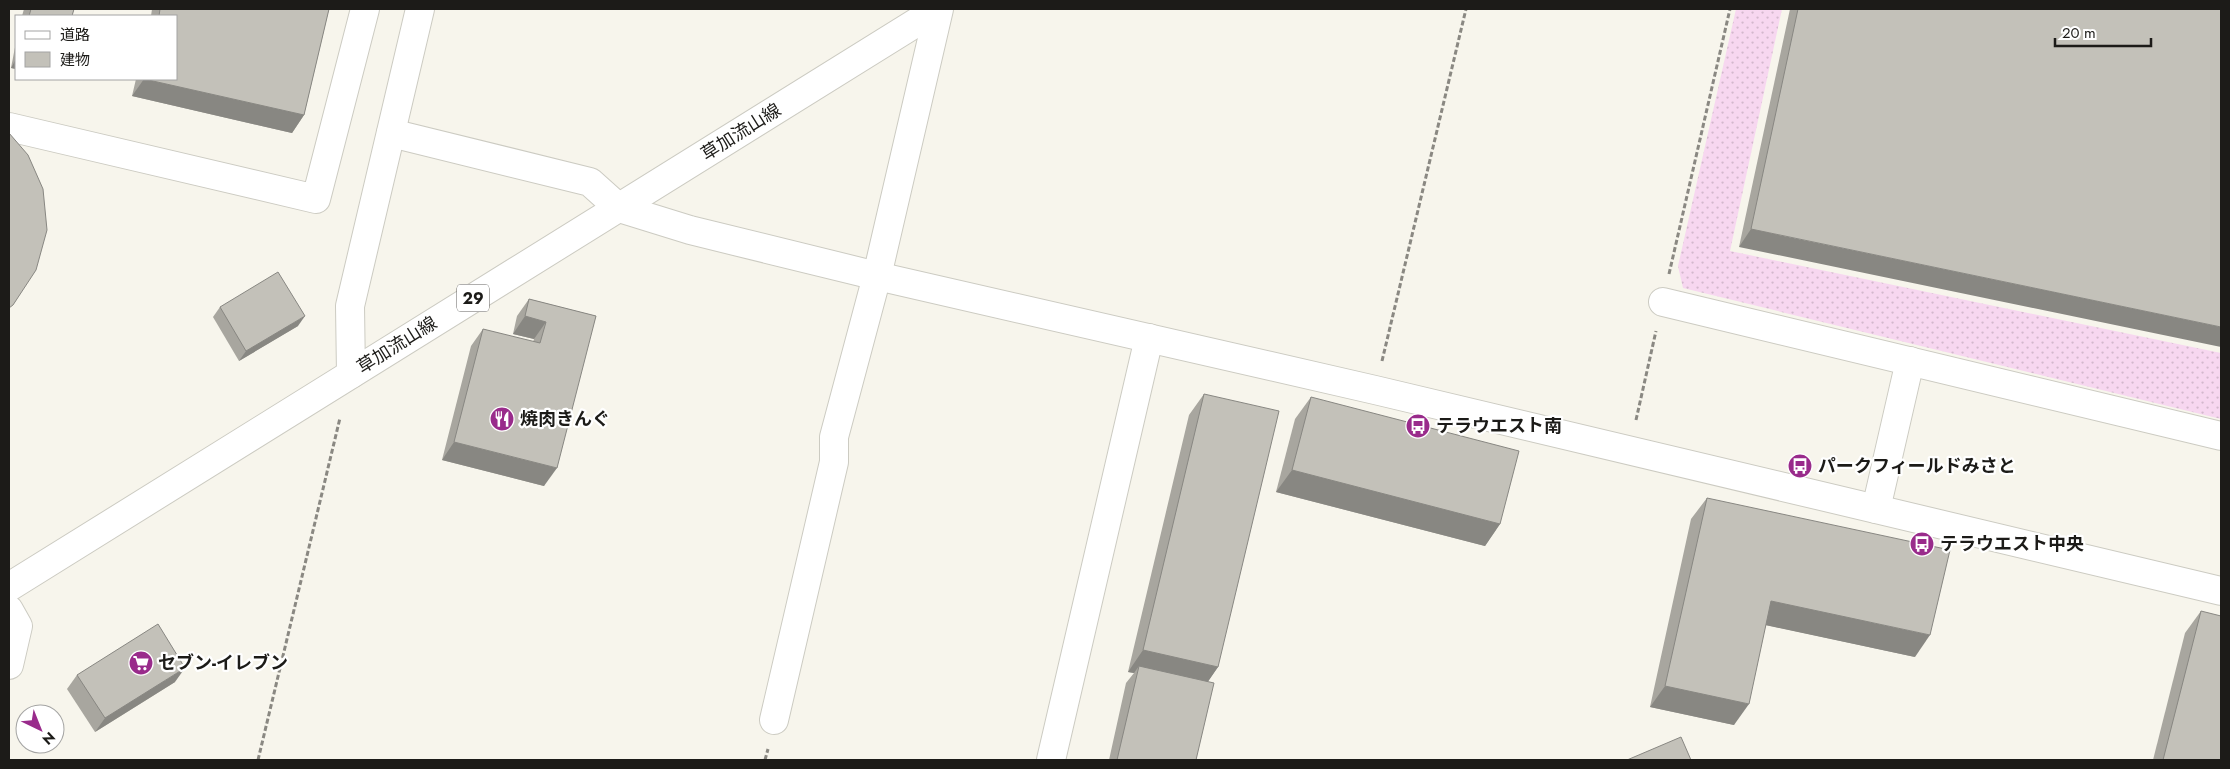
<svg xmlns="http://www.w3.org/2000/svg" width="2230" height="769" viewBox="0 0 2230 769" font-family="Jost,'Noto Sans JP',sans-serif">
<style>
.grass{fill:url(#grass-dots)}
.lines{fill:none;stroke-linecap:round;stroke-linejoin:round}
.minor-casing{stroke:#cccbc2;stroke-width:30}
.major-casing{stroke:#cccbc2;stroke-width:30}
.path{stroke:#8a8882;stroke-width:3;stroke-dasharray:5 2.5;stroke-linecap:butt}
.minor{stroke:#fff;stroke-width:28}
.major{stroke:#fff;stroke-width:28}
.wall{fill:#a8a69f}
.shaded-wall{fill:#888782}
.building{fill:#c3c1b9;stroke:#888782}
.labels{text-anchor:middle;stroke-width:4.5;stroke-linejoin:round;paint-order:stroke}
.shield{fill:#fff;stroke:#605f5d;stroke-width:1}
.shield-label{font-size:16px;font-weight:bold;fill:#1c1b18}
.street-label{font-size:18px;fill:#1c1b18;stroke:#fff}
.poi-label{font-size:18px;font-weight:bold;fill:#1c1b18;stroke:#fff;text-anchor:start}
</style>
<defs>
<pattern id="grass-dots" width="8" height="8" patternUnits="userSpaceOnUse" patternTransform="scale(1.25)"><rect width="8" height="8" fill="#f7d7f0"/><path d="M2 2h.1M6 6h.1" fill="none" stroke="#d3b8cd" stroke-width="1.8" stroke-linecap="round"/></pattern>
</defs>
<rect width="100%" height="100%" fill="#f7f5ec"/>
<!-- grass -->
<polygon class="grass" points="1736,9 1782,9 1730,251 2221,353 2221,419 1683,288 1678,266"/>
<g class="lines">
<defs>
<g id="minor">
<polyline points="9,127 316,199 365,9"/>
<polyline points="391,133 590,182 619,208 690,230 877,276 1375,390 2221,591"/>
<polyline points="1663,302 2221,436"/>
<polyline points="351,374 350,306 420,9"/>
<polyline points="1876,509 1910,361"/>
<polyline points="9,610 18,626 9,665"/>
<polyline points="774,720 834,462 834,437 877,276 939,9"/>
<polyline points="1051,760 1149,338"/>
</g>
<polyline id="major" points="9,587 938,9"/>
</defs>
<!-- minor casing -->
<use href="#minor" class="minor-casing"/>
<!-- major casing -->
<use href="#major" class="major-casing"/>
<!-- path -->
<g class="path">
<polyline points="1669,274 1730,9"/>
<polyline points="1382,361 1466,9"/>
<polyline points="1636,420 1656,331"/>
<polyline points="258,760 340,418"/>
<polyline points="765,760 768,749"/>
</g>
<!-- minor -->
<use href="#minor" class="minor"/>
<!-- major -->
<use href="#major" class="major"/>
</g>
<!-- wall -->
<g class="wall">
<polygon points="24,9 74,9 72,16 22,16"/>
<polygon points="152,9 329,9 304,115 292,133 132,96 136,79 176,79 176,16 151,16"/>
<polygon points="1790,9 2221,9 1739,247"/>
<polygon points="16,42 16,69 11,68"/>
<polygon points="529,299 596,316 544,486 442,460 471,346 483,329 533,342 534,339 513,334 517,316"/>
<polygon points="220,307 298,326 239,361 213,317"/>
<polygon points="1204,394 1218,667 1208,681 1196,760 1109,760 1126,683 1134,673 1128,672 1189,415"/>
<polygon points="1311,397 1500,524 1485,546 1276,492 1295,419"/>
<polygon points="1707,498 1915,657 1766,625 1734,725 1650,707 1691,519"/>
<polygon points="2201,611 2221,760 2153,760 2185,633"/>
<polygon points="77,675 175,682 95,732 67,689"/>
</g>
<!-- shaded-wall -->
<g class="shaded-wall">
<polygon points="16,59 16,69 11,68"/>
<polygon points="144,79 304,115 292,133 132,96"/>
<polygon points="1751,229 2221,327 2221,347 1739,247"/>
<polygon points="305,316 298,326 239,361 246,351"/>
<polygon points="525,316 546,322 534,339 513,334"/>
<polygon points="454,442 557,468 544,486 442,460"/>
<polygon points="1292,470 1500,524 1485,546 1276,492"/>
<polygon points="1771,601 1930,635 1915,657 1756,623"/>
<polygon points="1143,650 1218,667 1203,689 1139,666 1134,673 1128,672"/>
<polygon points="185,668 175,682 95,732 105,718"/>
<polygon points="1665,686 1749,704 1734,725 1650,707"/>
</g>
<!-- building -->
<g class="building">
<polygon points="31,9 74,9 72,16 29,16"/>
<polygon points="160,9 329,9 304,115 144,79 176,79 176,16 159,16"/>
<polygon points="1798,9 2221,9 2221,327 1751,229"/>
<polygon points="9,133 28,155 43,189 47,230 36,270 13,305 9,308"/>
<polygon points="278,272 305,316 246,351 220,307"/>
<polygon points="529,299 596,316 557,468 454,442 483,329 540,343 546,322 525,316"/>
<polygon points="1204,394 1279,411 1218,667 1143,650"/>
<polygon points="1311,397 1519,451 1500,524 1292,470"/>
<polygon points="1707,498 1950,550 1930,635 1771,601 1749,704 1665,686"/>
<polygon points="2201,611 2221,616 2221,760 2163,760"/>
<polygon points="158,624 185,668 105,718 77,675"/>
<polygon points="1139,666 1214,683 1196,760 1117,760"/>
<polygon points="1681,737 1691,760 1627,760"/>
</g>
<!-- icons -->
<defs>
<symbol id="restaurant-disc" viewBox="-11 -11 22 22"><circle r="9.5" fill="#992b8b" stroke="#fff"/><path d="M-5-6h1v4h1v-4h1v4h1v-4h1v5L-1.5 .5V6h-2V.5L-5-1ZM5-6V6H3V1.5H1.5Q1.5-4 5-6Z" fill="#fff"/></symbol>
<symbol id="bus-disc" viewBox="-11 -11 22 22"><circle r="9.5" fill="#992b8b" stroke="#fff"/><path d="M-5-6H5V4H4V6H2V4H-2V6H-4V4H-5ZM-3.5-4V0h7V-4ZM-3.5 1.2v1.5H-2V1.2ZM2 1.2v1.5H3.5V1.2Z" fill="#fff"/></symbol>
<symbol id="supermarket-disc" viewBox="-11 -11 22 22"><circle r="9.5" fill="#992b8b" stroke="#fff"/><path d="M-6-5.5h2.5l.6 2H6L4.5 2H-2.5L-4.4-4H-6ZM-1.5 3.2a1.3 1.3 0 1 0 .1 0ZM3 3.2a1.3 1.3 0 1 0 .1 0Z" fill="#fff"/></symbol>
</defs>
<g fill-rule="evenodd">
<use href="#restaurant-disc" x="488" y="405" width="28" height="28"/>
<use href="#bus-disc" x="1404" y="412" width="28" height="28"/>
<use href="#bus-disc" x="1786" y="452" width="28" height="28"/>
<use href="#bus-disc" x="1908" y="530" width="28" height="28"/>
<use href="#supermarket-disc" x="127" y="649" width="28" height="28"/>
</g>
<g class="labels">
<!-- shield labels -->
<rect class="shield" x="457" y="284.5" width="32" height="27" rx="4"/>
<g class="shield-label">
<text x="473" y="304">29</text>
</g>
<!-- street labels -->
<g class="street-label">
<text transform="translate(741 132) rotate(-32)" y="6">草加流山線</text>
<text transform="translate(397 345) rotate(-32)" y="6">草加流山線</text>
</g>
<!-- poi labels -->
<g class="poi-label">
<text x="520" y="425">焼肉きんぐ</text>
<text x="1436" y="432">テラウエスト南</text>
<text x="1818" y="472">パークフィールドみさと</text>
<text x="1940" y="550">テラウエスト中央</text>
<text x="158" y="669">セブン-イレブン</text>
</g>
</g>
<!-- border -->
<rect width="2230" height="769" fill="none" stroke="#1c1b18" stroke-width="20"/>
<!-- legend -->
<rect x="15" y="15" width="162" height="65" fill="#ffffff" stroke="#a4a4a3"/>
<rect x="25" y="31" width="25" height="8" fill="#ffffff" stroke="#a4a4a3"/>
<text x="60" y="40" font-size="15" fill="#1c1b18">道路</text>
<rect x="25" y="52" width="25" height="15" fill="#c3c1b9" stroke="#a4a4a3"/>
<text x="60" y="65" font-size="15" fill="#1c1b18">建物</text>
<!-- north arrow -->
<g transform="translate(40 729) rotate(137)"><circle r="24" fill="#ffffff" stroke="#a4a4a3"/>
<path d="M0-4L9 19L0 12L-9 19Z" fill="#992b8b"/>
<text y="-8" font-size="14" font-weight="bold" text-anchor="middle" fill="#1c1b18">N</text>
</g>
<!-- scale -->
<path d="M2055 38v8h96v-8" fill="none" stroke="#1c1b18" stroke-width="2.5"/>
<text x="2062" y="38" font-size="15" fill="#1c1b18" stroke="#ffffff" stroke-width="4" paint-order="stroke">20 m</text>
</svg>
